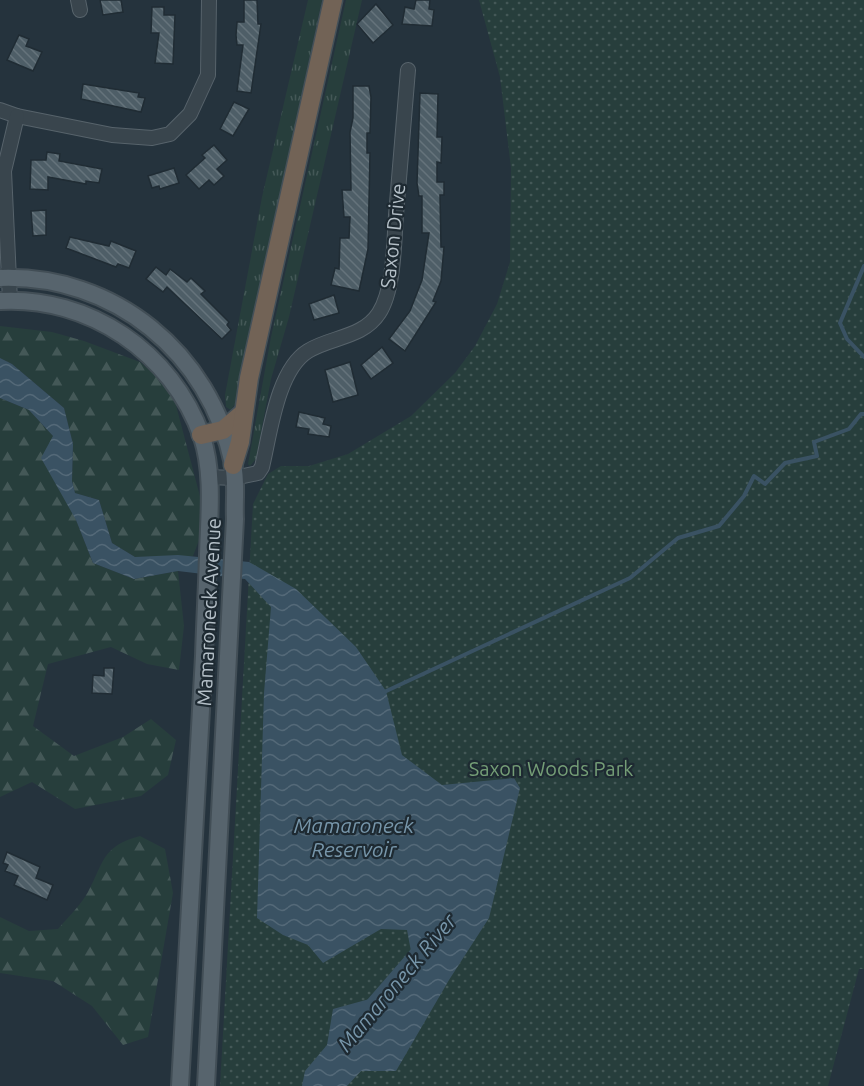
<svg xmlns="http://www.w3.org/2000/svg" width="864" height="1086" viewBox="0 0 864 1086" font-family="Ubuntu,sans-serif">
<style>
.grass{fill:url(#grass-tufts)}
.forest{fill:url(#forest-firs)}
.park{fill:url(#park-dots)}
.water{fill:url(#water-waves)}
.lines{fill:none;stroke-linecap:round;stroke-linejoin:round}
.stream{stroke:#3a5263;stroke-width:4}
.river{stroke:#3a5263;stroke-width:22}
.building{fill:url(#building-back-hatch);stroke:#202c34;stroke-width:1.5}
.minor-casing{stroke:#57636b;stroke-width:16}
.major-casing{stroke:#424e56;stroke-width:20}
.highway-casing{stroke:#445058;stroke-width:21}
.minor{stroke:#39454d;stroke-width:14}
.major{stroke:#57646d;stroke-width:16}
.highway{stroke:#726356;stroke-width:18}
.labels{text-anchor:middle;stroke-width:4.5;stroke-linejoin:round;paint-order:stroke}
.street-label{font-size:20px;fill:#b5c0c8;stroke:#1e2a32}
.park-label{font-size:20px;fill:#749d76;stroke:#1e2a32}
.water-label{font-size:21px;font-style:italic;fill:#7796aa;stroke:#1e2a32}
</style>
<defs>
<pattern id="grass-tufts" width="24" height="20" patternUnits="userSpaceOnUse" patternTransform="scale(1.5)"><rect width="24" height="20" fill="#273e3c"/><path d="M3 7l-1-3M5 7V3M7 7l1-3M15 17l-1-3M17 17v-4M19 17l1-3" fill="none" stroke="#445857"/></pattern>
<pattern id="forest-firs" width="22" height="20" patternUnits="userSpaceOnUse" patternTransform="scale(1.5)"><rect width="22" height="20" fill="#273e3c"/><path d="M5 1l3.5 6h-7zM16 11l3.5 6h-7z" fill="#445857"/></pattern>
<pattern id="park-dots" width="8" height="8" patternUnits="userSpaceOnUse" patternTransform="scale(1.5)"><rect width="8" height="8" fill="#273e3c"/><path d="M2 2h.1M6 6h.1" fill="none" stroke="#445857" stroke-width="1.8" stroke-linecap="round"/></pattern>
<pattern id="water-waves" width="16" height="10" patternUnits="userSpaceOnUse" patternTransform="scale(1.5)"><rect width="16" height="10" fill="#3a5263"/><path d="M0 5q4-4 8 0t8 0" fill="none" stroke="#546978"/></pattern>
<pattern id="building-back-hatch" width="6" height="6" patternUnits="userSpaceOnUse" patternTransform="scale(1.5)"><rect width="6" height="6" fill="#4e5e67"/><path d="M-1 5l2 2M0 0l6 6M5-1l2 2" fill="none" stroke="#65737b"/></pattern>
</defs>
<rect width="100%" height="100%" fill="#25333d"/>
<!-- grass -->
<g class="grass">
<polygon points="308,0 322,0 235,404 231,410 226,407 225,395 262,197"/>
<polygon points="346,0 362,0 289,317 271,379 256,459 250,466 248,464 271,337"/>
</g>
<!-- forest -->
<g class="forest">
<polygon points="0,326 52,332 84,341 140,362 172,390 202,504 201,535 193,556 135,557 112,543 99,500 75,493 72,481 73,444 64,408 12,364 0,358"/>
<polygon points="0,398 29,410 53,436 76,520 93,563 134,579 178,571 184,626 179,670 147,664 111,647 48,664 33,726 74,756 123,737 151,719 176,740 168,775 141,796 75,809 32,782 0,797"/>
<path d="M140,836l25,13 8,44 -25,144 -25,8 -31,-39 -39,-25 -53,-8v-56l29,14 29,-2c10,-12 23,-24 30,-37 16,-30 14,-46 52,-56z"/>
</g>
<!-- park -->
<polygon class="park" points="479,0 864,0 864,969 859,969 828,1086 220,1086 253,504 268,474 281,466 309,466 348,454 411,416 455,373 475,346 497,304 510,262 511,168 500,77"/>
<!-- water -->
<polygon class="water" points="0,358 12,364 64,408 73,444 72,481 75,493 99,500 112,543 135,557 178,555 249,562 296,589 356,647 386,691 402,755 442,785 514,778 520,788 489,918 449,980 396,1071 361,1071 347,1086 302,1086 305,1071 327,1045 333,1009 395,992 413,962 407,930 381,929 323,963 308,945 283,935 257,918 264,693 271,607 245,579 178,571 134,579 93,563 76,520 41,458 53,436 29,410 0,398"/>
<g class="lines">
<!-- stream -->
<g class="stream">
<polyline points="864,266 840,323 847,339 864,357"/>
<polyline points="382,693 630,578 678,538 719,526 744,496 754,476 765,484 785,463 817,456 814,442 849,429 861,414 864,414"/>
</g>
<!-- river -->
<polyline class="river" points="366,1018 431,943"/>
</g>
<!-- building -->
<g class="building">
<polygon points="100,0 121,0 123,12 103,15"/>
<polygon points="244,0 257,0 258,24 261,24 251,93 237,91 243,45 237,45 236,35 237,22 244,22"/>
<polygon points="416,0 430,0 429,9 434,10 432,26 402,24 405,7 414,9"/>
<polygon points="376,4 393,25 373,43 357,24"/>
<polygon points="152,7 164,7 164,15 175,15 173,64 155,63 159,33 151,33"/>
<polygon points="19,35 29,39 26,46 42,52 33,71 7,60"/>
<polygon points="83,84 139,93 138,97 145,98 141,112 81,99"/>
<polygon points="353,86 369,86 371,97 370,133 367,133 367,153 370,153 368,249 359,291 331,285 335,268 339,269 340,238 349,238 350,217 344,217 342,190 351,190 350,132 353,118"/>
<polygon points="420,93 438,94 437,137 442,137 441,163 437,162 437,182 444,182 444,195 440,195 441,247 444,247 441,281 433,301 436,302 405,351 389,339 410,311 422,280 429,233 422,233 422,196 419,196 417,183"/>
<polygon points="234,102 249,109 233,136 220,129"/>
<polygon points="214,145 227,160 217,169 224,176 214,185 209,180 199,189 186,175 205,158 202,155"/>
<polygon points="47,152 60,154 59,161 102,169 99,183 86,181 86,184 48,177 48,190 30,189 31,160 46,160"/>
<polygon points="174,168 179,183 160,189 159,186 152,188 148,176"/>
<polygon points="46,210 46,235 33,236 31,211"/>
<polygon points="70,237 109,246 111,241 136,251 129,268 118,264 116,267 66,248"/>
<polygon points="156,267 166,275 170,269 187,282 191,278 205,291 201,294 229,322 227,325 231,330 222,339 167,287 163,292 146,279"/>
<polygon points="334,295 339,313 314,320 309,304"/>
<polygon points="382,347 393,363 371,379 361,365"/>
<polygon points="350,362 358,395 333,402 325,370"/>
<polygon points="299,412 325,418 323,424 331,426 329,437 308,434 309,429 296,427"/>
<polygon points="104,668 114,668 112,694 92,693 93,675 104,676"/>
<polygon points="7,852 40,867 36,878 53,885 47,900 14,885 18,876 5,871 8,865 3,863"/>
</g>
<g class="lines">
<defs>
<g id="minor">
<polyline points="78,0 80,10"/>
<polyline points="0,110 17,116 112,135 152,138 170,134 190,114 208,75 209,0"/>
<polyline points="10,301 4,171 17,116"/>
<path d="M209,477l25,1 24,-5 4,-6c8,-33 15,-97 46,-116 22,-14 55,-13 71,-38 15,-23 15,-70 17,-98 4,-48 8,-96 12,-145"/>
</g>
<g id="major">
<path d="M0,278c114,-4 210,75 233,186 4,18 1,37 2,55l-29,567"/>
<path d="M0,301c89,-5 172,51 202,136 12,37 7,79 6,118 -1,34 -3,67 -4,101 -8,143 -16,287 -24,430"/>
</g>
<g id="highway">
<polyline points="201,435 223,430 243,413"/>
<polyline points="233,465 240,442 249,378 333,0"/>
</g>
</defs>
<!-- minor casing -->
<use href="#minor" class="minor-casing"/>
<!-- major casing -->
<use href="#major" class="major-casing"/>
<!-- highway casing -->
<use href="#highway" class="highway-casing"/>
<!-- minor -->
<use href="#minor" class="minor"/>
<!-- major -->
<use href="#major" class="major"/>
<!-- highway -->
<use href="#highway" class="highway"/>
</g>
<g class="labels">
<!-- street labels -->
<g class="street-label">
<text transform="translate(393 236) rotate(-84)" y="7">Saxon Drive</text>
<text transform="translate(209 612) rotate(-87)" y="7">Mamaroneck Avenue</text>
</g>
<!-- park labels -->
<g class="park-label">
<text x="551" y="776">Saxon Woods Park</text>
</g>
<!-- water labels -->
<g class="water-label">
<text x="354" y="833">Mamaroneck<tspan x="354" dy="24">Reservoir</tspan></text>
<text transform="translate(397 983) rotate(-50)" y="7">Mamaroneck River</text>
</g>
</g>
</svg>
